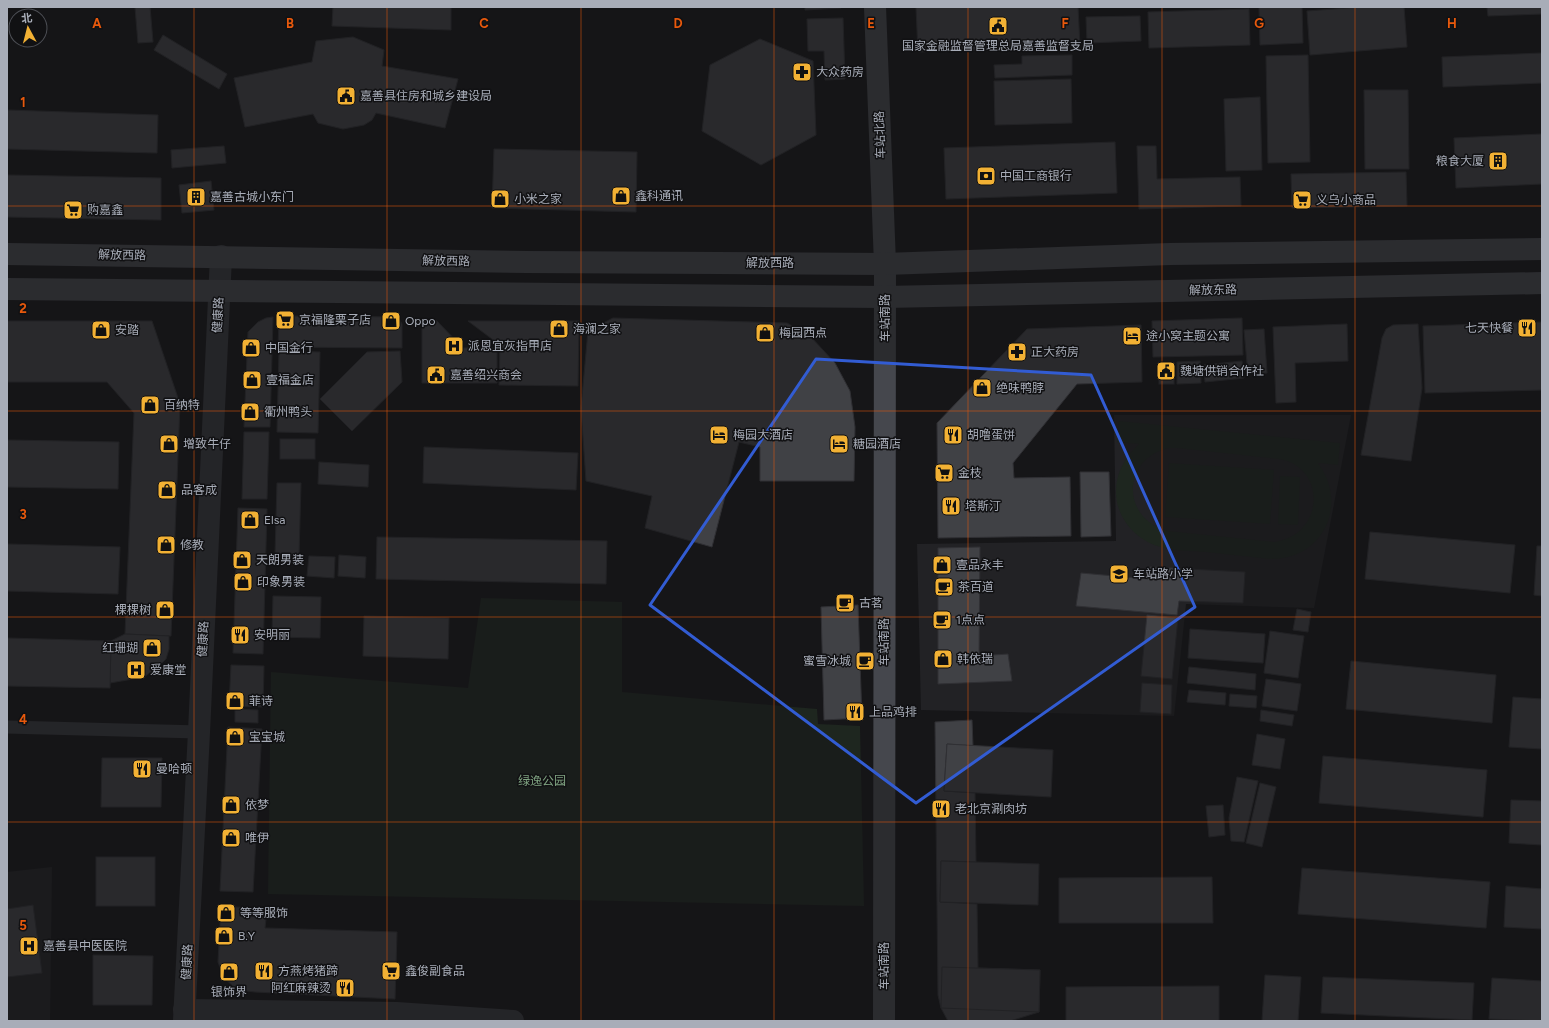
<svg xmlns="http://www.w3.org/2000/svg" width="1549" height="1028" viewBox="0 0 1549 1028" font-family="Figtree,'Noto Sans SC',sans-serif">
<style>
.built{fill:#222225}
.green{fill:#1e261f;fill-rule:evenodd}
.building{fill:#404145;stroke:#303034}
.lines{fill:none;stroke-linecap:round;stroke-linejoin:round}
.lane{stroke:#37383d;stroke-width:13}
.street{stroke:#37383d;stroke-width:22}
.secondary{stroke:#45474d;stroke-width:22}
.marked{fill:none;stroke:#325cd3;stroke-width:3;stroke-linejoin:round}
.grid{fill:none;stroke:#e8590c;stroke-width:1;stroke-opacity:0.55}
.labels{text-anchor:middle;stroke-width:3;stroke-linejoin:round;paint-order:stroke}
.poi-label{font-size:12px;fill:#a8adb8;stroke:#111113;text-anchor:start}
.street-label{font-size:12px;fill:#a8adb8;stroke:#111113}
.park-label{font-size:12px;fill:#7fa381;stroke:#111113}
.grid-label{font-size:13px;text-anchor:middle;font-weight:bold;fill:#e8590c;stroke:#111113;stroke-width:3;stroke-linejoin:round;paint-order:stroke}
</style>
<rect width="100%" height="100%" fill="#161618"/>
<!-- built -->
<g class="built">
<polygon points="1114,415 1351,415 1314,608 1186,604 1174,716 921,710 917,544 1116,541"/>
<polygon points="52,867 50,1021 7,1021 7,872"/>
</g>
<!-- green -->
<g class="green">
<path d="M1119,421l221,22 -2,22 -20,-2c31,42 5,97 -48,96 -21,-2 -43,-5 -64,-7 -15,-1 -31,-1 -45,-5 -24,-6 -43,-27 -45,-52 -1,-20 8,-37 23,-51l-22,-2zM1169,448h8l102,11c48,8 46,76 -5,83l-106,-11c-47,-12 -47,-72 1,-83z"/>
<polygon points="1169,463 1274,470 1270,524 1165,517"/>
<polygon points="1280,476 1300,477 1298,525 1278,524"/>
<polygon points="481,598 622,602 622,692 817,709 818,724 860,726 864,906 268,894 271,672 468,688"/>
</g>
<!-- building -->
<g class="building">
<polygon points="135,7 150,7 153,42 138,43"/>
<polygon points="333,7 451,7 451,30 332,26"/>
<polygon points="805,7 841,7 841,8 805,10"/>
<polygon points="916,7 1078,7 1080,46 918,52"/>
<polygon points="1259,7 1302,7 1303,43 1260,45"/>
<polygon points="1361,7 1404,7 1407,47 1310,55 1307,11"/>
<polygon points="1487,7 1542,7 1542,14 1488,16"/>
<polygon points="1249,9 1250,45 1149,48 1148,12"/>
<polygon points="1140,16 1141,41 1087,43 1086,17"/>
<polygon points="843,18 845,79 825,80 824,51 808,51 807,19"/>
<polygon points="163,35 227,74 219,89 154,50"/>
<polygon points="353,37 384,50 382,66 458,79 445,128 376,113 372,120 364,125 343,129 318,123 313,114 245,127 234,78 312,62 316,41"/>
<polygon points="760,39 813,61 816,135 761,165 702,131 710,65"/>
<polygon points="1542,53 1542,83 1443,87 1442,57"/>
<polygon points="1072,55 1072,75 995,78 994,65 1022,64 1022,56"/>
<polygon points="1308,55 1310,162 1268,163 1266,56"/>
<polygon points="1071,79 1072,123 995,125 994,81"/>
<polygon points="1364,90 1408,90 1409,169 1365,169"/>
<polygon points="1260,97 1262,170 1226,171 1224,99"/>
<polygon points="7,110 158,115 157,153 7,149"/>
<polygon points="1542,134 1542,184 1456,188 1454,138"/>
<polygon points="1115,142 1117,193 946,199 944,148"/>
<polygon points="224,146 226,163 172,168 171,150"/>
<polygon points="1137,146 1156,146 1157,179 1240,177 1241,206 1139,209"/>
<polygon points="494,149 637,152 636,212 492,208"/>
<polygon points="1406,172 1407,206 1292,208 1291,174"/>
<polygon points="7,175 161,178 161,220 7,217"/>
<polygon points="211,181 214,210 182,213 179,185"/>
<polygon points="285,316 398,317 402,324 402,348 278,347 279,320"/>
<polygon points="273,317 270,427 244,427 248,332 258,322 266,318"/>
<polygon points="613,318 787,323 811,337 835,363 850,391 855,427 854,481 760,481 760,447 739,442 712,547 645,528 652,496 586,481 581,408 588,331"/>
<polygon points="1242,318 1243,355 1153,357 1152,321"/>
<polygon points="422,320 436,320 463,348 497,348 497,383 422,383"/>
<polygon points="7,321 152,321 180,404 171,636 125,634 134,413 107,382 8,382 7,378"/>
<polygon points="468,321 579,321 578,386 499,385 500,345"/>
<polygon points="1542,322 1542,390 1425,393 1423,326"/>
<polygon points="1347,324 1348,361 1295,363 1296,402 1276,403 1273,327"/>
<polygon points="1418,324 1422,388 1411,461 1361,455 1382,338 1386,329 1393,325"/>
<polygon points="1141,325 1142,382 1077,384 1013,463 1014,478 1070,477 1071,536 938,538 937,423 1027,329"/>
<polygon points="1264,329 1267,373 1248,374 1244,330"/>
<polygon points="279,351 320,352 318,433 277,432"/>
<polygon points="400,351 402,382 352,431 320,399 367,352"/>
<polygon points="1200,361 1201,383 1177,384 1177,362"/>
<polygon points="1242,361 1244,378 1205,382 1204,365"/>
<rect x="1159" y="363" width="15" height="21"/>
<polygon points="244,432 269,432 267,499 242,499"/>
<rect x="280" y="439" width="35" height="20"/>
<polygon points="7,440 119,442 118,489 7,487"/>
<polygon points="424,447 578,453 576,490 423,483"/>
<polygon points="319,462 369,465 368,487 318,484"/>
<polygon points="1080,472 1109,472 1111,536 1081,537"/>
<polygon points="277,483 301,483 299,556 275,555"/>
<polygon points="238,508 267,509 263,654 233,653"/>
<polygon points="1370,532 1515,545 1510,593 1365,579"/>
<polygon points="377,537 607,541 606,584 376,579"/>
<polygon points="7,544 120,547 118,594 7,591"/>
<polygon points="1537,546 1542,546 1542,596 1534,595"/>
<polygon points="980,547 979,656 1008,654 1012,681 938,684 938,548"/>
<polygon points="339,555 366,557 365,578 338,576"/>
<polygon points="309,556 335,557 334,578 307,576"/>
<polygon points="1150,567 1245,572 1243,603 1179,601 1177,615 1076,606 1081,573 1148,579"/>
<polygon points="273,596 321,597 320,638 272,637"/>
<polygon points="858,605 862,718 824,720 821,607"/>
<polygon points="1297,609 1311,612 1308,632 1293,630"/>
<polygon points="1147,615 1178,618 1172,679 1141,676"/>
<polygon points="364,616 449,618 448,659 363,656"/>
<polygon points="1190,629 1265,634 1263,663 1188,658"/>
<polygon points="1270,631 1304,636 1298,678 1264,673"/>
<polygon points="125,634 169,636 169,649 166,659 159,666 144,677 110,683 111,641"/>
<polygon points="7,638 111,641 110,688 7,686"/>
<polygon points="1351,661 1496,675 1492,723 1346,709"/>
<polygon points="231,665 264,666 263,707 229,706"/>
<polygon points="1189,667 1256,674 1255,690 1187,683"/>
<polygon points="1266,679 1301,684 1297,711 1262,706"/>
<polygon points="1142,683 1172,685 1171,714 1140,712"/>
<polygon points="1189,690 1226,693 1225,705 1187,702"/>
<polygon points="1230,694 1257,696 1256,708 1229,706"/>
<polygon points="1513,697 1542,699 1542,749 1509,747"/>
<polygon points="235,709 258,710 258,723 235,722"/>
<polygon points="1261,710 1294,715 1292,726 1260,721"/>
<polygon points="972,720 973,746 947,744 944,791 975,793 976,862 941,861 940,902 977,904 978,968 1040,970 1039,1012 1010,1021 948,1021 941,1008 938,995 935,722"/>
<polygon points="228,727 262,729 253,892 220,891"/>
<polygon points="1257,734 1285,739 1280,769 1252,765"/>
<polygon points="947,744 1053,750 1051,797 944,791"/>
<polygon points="1323,756 1487,770 1483,817 1319,803"/>
<polygon points="102,758 162,758 161,807 101,807"/>
<polygon points="1237,777 1258,781 1244,842 1231,841 1229,818"/>
<polygon points="1260,783 1276,787 1262,847 1246,843"/>
<polygon points="1511,800 1542,801 1542,845 1509,843"/>
<polygon points="1223,805 1225,835 1209,837 1206,806"/>
<rect x="96" y="857" width="59" height="49"/>
<polygon points="941,861 1039,864 1038,905 940,902"/>
<polygon points="1302,868 1490,882 1486,928 1298,914"/>
<polygon points="1212,877 1213,923 1059,923 1059,878"/>
<polygon points="1506,886 1542,889 1542,929 1504,927"/>
<polygon points="33,905 42,973 7,977 7,909"/>
<polygon points="221,906 267,909 265,928 397,932 395,999 255,992 247,991 233,986 224,978 218,962"/>
<polygon points="93,955 153,956 152,1005 93,1005"/>
<polygon points="942,967 1040,970 1039,1012 941,1008"/>
<polygon points="1265,975 1301,977 1298,1021 1262,1021"/>
<polygon points="1323,977 1474,983 1472,1020 1321,1013"/>
<polygon points="1492,978 1542,981 1542,1021 1489,1019"/>
<polygon points="1219,986 1219,1021 1066,1021 1066,987"/>
</g>
<g class="lines">
<!-- lane -->
<polyline class="lane" points="7,727 199,732"/>
<!-- street -->
<g class="street">
<polyline points="184,1010 396,1013 513,1021"/>
<polyline points="184,1021 199,732 221,256"/>
</g>
<!-- secondary -->
<g class="secondary">
<polyline points="875,7 885,264 884,1021"/>
<polyline points="7,254 527,262 885,264 1170,254 1542,249"/>
<polyline points="7,289 885,297 1542,283"/>
</g>
</g>
<!-- marked area -->
<path d="M0 0H1549V1028H0ZM816,359l275,16 104,232 -279,196 -266,-198z" fill="#161618" fill-opacity=".55" fill-rule="evenodd"/>
<path class="marked" d="M816,359l275,16 104,232 -279,196 -266,-198z"/>
<!-- grid -->
<path class="grid" d="M194,7v1014M387,7v1014M581,7v1014M774,7v1014M968,7v1014M1162,7v1014M1355,7v1014M7,206h1535M7,411h1535M7,617h1535M7,822h1535"/>
<!-- icons -->
<defs>
<symbol id="civic-square" viewBox="-11 -11 22 22"><rect x="-9" y="-9" width="18" height="18" rx="4" fill="#f2b134" stroke="#111113"/><path d="M-.6-6.5H3V-4.5H.6V-3L4-1V1h2V6H-6V1h2V-1L-.6-3ZM-1.2 2.5V6h2.4V2.5Z" fill="#111"/></symbol>
<symbol id="pharmacy-square" viewBox="-11 -11 22 22"><rect x="-9" y="-9" width="18" height="18" rx="4" fill="#f2b134" stroke="#111113"/><path d="M-2-6h4v4h4v4h-4v4h-4v-4h-4v-4h4Z" fill="#111"/></symbol>
<symbol id="building-square" viewBox="-11 -11 22 22"><rect x="-9" y="-9" width="18" height="18" rx="4" fill="#f2b134" stroke="#111113"/><path d="M-4-6H4V6H1V3H-1V6H-4ZM-2.5-4.3h1.7v1.8h-1.7ZM.8-4.3h1.7v1.8H.8ZM-2.5-1h1.7V.8h-1.7ZM.8-1h1.7V.8H.8Z" fill="#111"/></symbol>
<symbol id="bank-square" viewBox="-11 -11 22 22"><rect x="-9" y="-9" width="18" height="18" rx="4" fill="#f2b134" stroke="#111113"/><path d="M-6-4H6V4H-6ZM0-2.3a2.3 2.3 0 1 0 0 4.6a2.3 2.3 0 1 0 0-4.6Z" fill="#111"/></symbol>
<symbol id="shop-square" viewBox="-11 -11 22 22"><rect x="-9" y="-9" width="18" height="18" rx="4" fill="#f2b134" stroke="#111113"/><path d="M-5-2.5h2.3a2.7 3.5 0 0 1 5.4 0H5L5.5 6h-11ZM-1.5-2.5h3a1.5 2.3 0 0 0-3 0Z" fill="#111"/></symbol>
<symbol id="supermarket-square" viewBox="-11 -11 22 22"><rect x="-9" y="-9" width="18" height="18" rx="4" fill="#f2b134" stroke="#111113"/><path d="M-6-5.5h2.5l.6 2H6L4.5 2H-2.5L-4.4-4H-6ZM-1.5 3.2a1.3 1.3 0 1 0 .1 0ZM3 3.2a1.3 1.3 0 1 0 .1 0Z" fill="#111"/></symbol>
<symbol id="restaurant-square" viewBox="-11 -11 22 22"><rect x="-9" y="-9" width="18" height="18" rx="4" fill="#f2b134" stroke="#111113"/><path d="M-5-6h1v4h1v-4h1v4h1v-4h1v5L-1.5 .5V6h-2V.5L-5-1ZM5-6V6H3V1.5H1.5Q1.5-4 5-6Z" fill="#111"/></symbol>
<symbol id="hotel-square" viewBox="-11 -11 22 22"><rect x="-9" y="-9" width="18" height="18" rx="4" fill="#f2b134" stroke="#111113"/><path d="M-6-4.5h1.5V1H6V5H4.5V3h-9V5H-6ZM-4 0a1.8 1.8 0 1 1 3.6 0ZM.5 0V-2.5h3Q6-2.5 6 0Z" fill="#111"/></symbol>
<symbol id="hospital-square" viewBox="-11 -11 22 22"><rect x="-9" y="-9" width="18" height="18" rx="4" fill="#f2b134" stroke="#111113"/><path d="M-5-5h3v3.5h4V-5h3V5h-3V1.5h-4V5h-3Z" fill="#111"/></symbol>
<symbol id="school-square" viewBox="-11 -11 22 22"><rect x="-9" y="-9" width="18" height="18" rx="4" fill="#f2b134" stroke="#111113"/><path d="M0-5L7-2L0 1L-7-2ZM-4 1L0 2.5L4 1V4Q0 6-4 4Z" fill="#111"/></symbol>
<symbol id="cafe-square" viewBox="-11 -11 22 22"><rect x="-9" y="-9" width="18" height="18" rx="4" fill="#f2b134" stroke="#111113"/><path d="M-5.5-4.5H6V0H3Q3 3.5 0 3.5H-2.5Q-5.5 3.5-5.5 0ZM3-3.2v2h1.7v-2ZM-6 4.5H4V6H-6Z" fill="#111"/></symbol>
</defs>
<g fill-rule="evenodd">
<use href="#civic-square" x="987" y="15" width="22" height="22"/>
<use href="#pharmacy-square" x="791" y="61" width="22" height="22"/>
<use href="#civic-square" x="335" y="85" width="22" height="22"/>
<use href="#building-square" x="1487" y="150" width="22" height="22"/>
<use href="#bank-square" x="975" y="165" width="22" height="22"/>
<use href="#shop-square" x="610" y="185" width="22" height="22"/>
<use href="#building-square" x="185" y="186" width="22" height="22"/>
<use href="#shop-square" x="489" y="188" width="22" height="22"/>
<use href="#supermarket-square" x="1291" y="189" width="22" height="22"/>
<use href="#supermarket-square" x="62" y="199" width="22" height="22"/>
<use href="#supermarket-square" x="274" y="309" width="22" height="22"/>
<use href="#shop-square" x="380" y="310" width="22" height="22"/>
<use href="#restaurant-square" x="1516" y="317" width="22" height="22"/>
<use href="#shop-square" x="548" y="318" width="22" height="22"/>
<use href="#shop-square" x="90" y="319" width="22" height="22"/>
<use href="#shop-square" x="754" y="322" width="22" height="22"/>
<use href="#hotel-square" x="1121" y="325" width="22" height="22"/>
<use href="#hospital-square" x="443" y="335" width="22" height="22"/>
<use href="#shop-square" x="240" y="337" width="22" height="22"/>
<use href="#pharmacy-square" x="1006" y="341" width="22" height="22"/>
<use href="#civic-square" x="1155" y="360" width="22" height="22"/>
<use href="#civic-square" x="425" y="364" width="22" height="22"/>
<use href="#shop-square" x="241" y="369" width="22" height="22"/>
<use href="#shop-square" x="971" y="377" width="22" height="22"/>
<use href="#shop-square" x="139" y="394" width="22" height="22"/>
<use href="#shop-square" x="239" y="401" width="22" height="22"/>
<use href="#hotel-square" x="708" y="424" width="22" height="22"/>
<use href="#restaurant-square" x="942" y="424" width="22" height="22"/>
<use href="#shop-square" x="158" y="433" width="22" height="22"/>
<use href="#hotel-square" x="828" y="433" width="22" height="22"/>
<use href="#supermarket-square" x="933" y="462" width="22" height="22"/>
<use href="#shop-square" x="156" y="479" width="22" height="22"/>
<use href="#restaurant-square" x="940" y="495" width="22" height="22"/>
<use href="#shop-square" x="239" y="509" width="22" height="22"/>
<use href="#shop-square" x="155" y="534" width="22" height="22"/>
<use href="#shop-square" x="231" y="549" width="22" height="22"/>
<use href="#shop-square" x="931" y="554" width="22" height="22"/>
<use href="#school-square" x="1108" y="563" width="22" height="22"/>
<use href="#shop-square" x="232" y="571" width="22" height="22"/>
<use href="#cafe-square" x="933" y="576" width="22" height="22"/>
<use href="#cafe-square" x="834" y="592" width="22" height="22"/>
<use href="#shop-square" x="154" y="599" width="22" height="22"/>
<use href="#cafe-square" x="931" y="609" width="22" height="22"/>
<use href="#restaurant-square" x="229" y="624" width="22" height="22"/>
<use href="#shop-square" x="141" y="637" width="22" height="22"/>
<use href="#shop-square" x="932" y="648" width="22" height="22"/>
<use href="#cafe-square" x="854" y="650" width="22" height="22"/>
<use href="#hospital-square" x="125" y="659" width="22" height="22"/>
<use href="#shop-square" x="224" y="690" width="22" height="22"/>
<use href="#restaurant-square" x="844" y="701" width="22" height="22"/>
<use href="#shop-square" x="224" y="726" width="22" height="22"/>
<use href="#restaurant-square" x="131" y="758" width="22" height="22"/>
<use href="#shop-square" x="220" y="794" width="22" height="22"/>
<use href="#restaurant-square" x="930" y="798" width="22" height="22"/>
<use href="#shop-square" x="220" y="827" width="22" height="22"/>
<use href="#shop-square" x="215" y="902" width="22" height="22"/>
<use href="#shop-square" x="213" y="925" width="22" height="22"/>
<use href="#hospital-square" x="18" y="935" width="22" height="22"/>
<use href="#restaurant-square" x="253" y="960" width="22" height="22"/>
<use href="#supermarket-square" x="380" y="960" width="22" height="22"/>
<use href="#shop-square" x="218" y="961" width="22" height="22"/>
<use href="#restaurant-square" x="334" y="977" width="22" height="22"/>
</g>
<g class="labels">
<!-- poi labels -->
<g class="poi-label">
<text x="998" y="50" text-anchor="middle">国家金融监督管理总局嘉善监督支局</text>
<text x="816" y="76">大众药房</text>
<text x="360" y="100">嘉善县住房和城乡建设局</text>
<text x="1484" y="165" text-anchor="end">粮食大厦</text>
<text x="1000" y="180">中国工商银行</text>
<text x="635" y="200">鑫科通讯</text>
<text x="210" y="201">嘉善古城小东门</text>
<text x="514" y="203">小米之家</text>
<text x="1316" y="204">义乌小商品</text>
<text x="87" y="214">购嘉鑫</text>
<text x="299" y="324">京福隆栗子店</text>
<text x="405" y="325">Oppo</text>
<text x="1513" y="332" text-anchor="end">七天快餐</text>
<text x="573" y="333">海澜之家</text>
<text x="115" y="334">安踏</text>
<text x="779" y="337">梅园西点</text>
<text x="1146" y="340">途小窝主题公寓</text>
<text x="468" y="350">派恩宜灰指甲店</text>
<text x="265" y="352">中国金行</text>
<text x="1031" y="356">正大药房</text>
<text x="1180" y="375">魏塘供销合作社</text>
<text x="450" y="379">嘉善绍兴商会</text>
<text x="266" y="384">壹福金店</text>
<text x="996" y="392">绝味鸭脖</text>
<text x="164" y="409">百纳特</text>
<text x="264" y="416">衢州鸭头</text>
<text x="733" y="439">梅园大酒店</text>
<text x="967" y="439">胡噜蛋饼</text>
<text x="183" y="448">增致牛仔</text>
<text x="853" y="448">糖园酒店</text>
<text x="958" y="477">金枝</text>
<text x="181" y="494">品客成</text>
<text x="965" y="510">塔斯汀</text>
<text x="264" y="524">Elsa</text>
<text x="180" y="549">修教</text>
<text x="256" y="564">天朗男装</text>
<text x="956" y="569">壹品永丰</text>
<text x="1133" y="578">车站路小学</text>
<text x="257" y="586">印象男装</text>
<text x="958" y="591">茶百道</text>
<text x="859" y="607">古茗</text>
<text x="151" y="614" text-anchor="end">棵棵树</text>
<text x="956" y="624">1点点</text>
<text x="254" y="639">安明丽</text>
<text x="138" y="652" text-anchor="end">红珊瑚</text>
<text x="957" y="663">韩依瑞</text>
<text x="851" y="665" text-anchor="end">蜜雪冰城</text>
<text x="150" y="674">爱康堂</text>
<text x="249" y="705">菲诗</text>
<text x="869" y="716">上品鸡排</text>
<text x="249" y="741">宝宝城</text>
<text x="156" y="773">曼哈顿</text>
<text x="245" y="809">依梦</text>
<text x="955" y="813">老北京涮肉坊</text>
<text x="245" y="842">唯伊</text>
<text x="240" y="917">等等服饰</text>
<text x="238" y="940">B.Y</text>
<text x="43" y="950">嘉善县中医医院</text>
<text x="278" y="975">方燕烤猪蹄</text>
<text x="405" y="975">鑫俊副食品</text>
<text x="331" y="992" text-anchor="end">阿红麻辣烫</text>
<text x="229" y="996" text-anchor="middle">银饰界</text>
</g>
<!-- street labels -->
<g class="street-label">
<text transform="translate(880 135) rotate(-92)" y="4">车站北路</text>
<text transform="translate(122 255) rotate(1)" y="4">解放西路</text>
<text transform="translate(446 261) rotate(1)" y="4">解放西路</text>
<text x="770" y="267">解放西路</text>
<text transform="translate(1213 290) rotate(-1)" y="4">解放东路</text>
<text transform="translate(218 315) rotate(-87)" y="4">健康路</text>
<text transform="translate(885 318) rotate(-90)" y="4">车站南路</text>
<text transform="translate(203 639) rotate(-87)" y="4">健康路</text>
<text transform="translate(884 642) rotate(-90)" y="4">车站南路</text>
<text transform="translate(187 962) rotate(-87)" y="4">健康路</text>
<text transform="translate(884 966) rotate(-90)" y="4">车站南路</text>
</g>
<!-- park labels -->
<g class="park-label">
<text x="542" y="785">绿逸公园</text>
</g>
</g>
<g class="grid-label">
<text x="97" y="28">A</text>
<text x="290" y="28">B</text>
<text x="484" y="28">C</text>
<text x="678" y="28">D</text>
<text x="871" y="28">E</text>
<text x="1065" y="28">F</text>
<text x="1259" y="28">G</text>
<text x="1452" y="28">H</text>
<text x="23" y="107">1</text>
<text x="23" y="313">2</text>
<text x="23" y="519">3</text>
<text x="23" y="724">4</text>
<text x="23" y="930">5</text>
</g>
<!-- border -->
<rect width="1549" height="1028" fill="none" stroke="#a8adb8" stroke-width="16"/>
<!-- north arrow -->
<g transform="translate(28 28) rotate(353)"><circle r="19" fill="#111113" stroke="#4d4f55"/>
<path d="M0-3L7 15L0 10L-7 15Z" fill="#f2b134"/>
<text y="-6" font-size="11" font-weight="bold" text-anchor="middle" fill="#a8adb8">北</text>
</g>
</svg>
